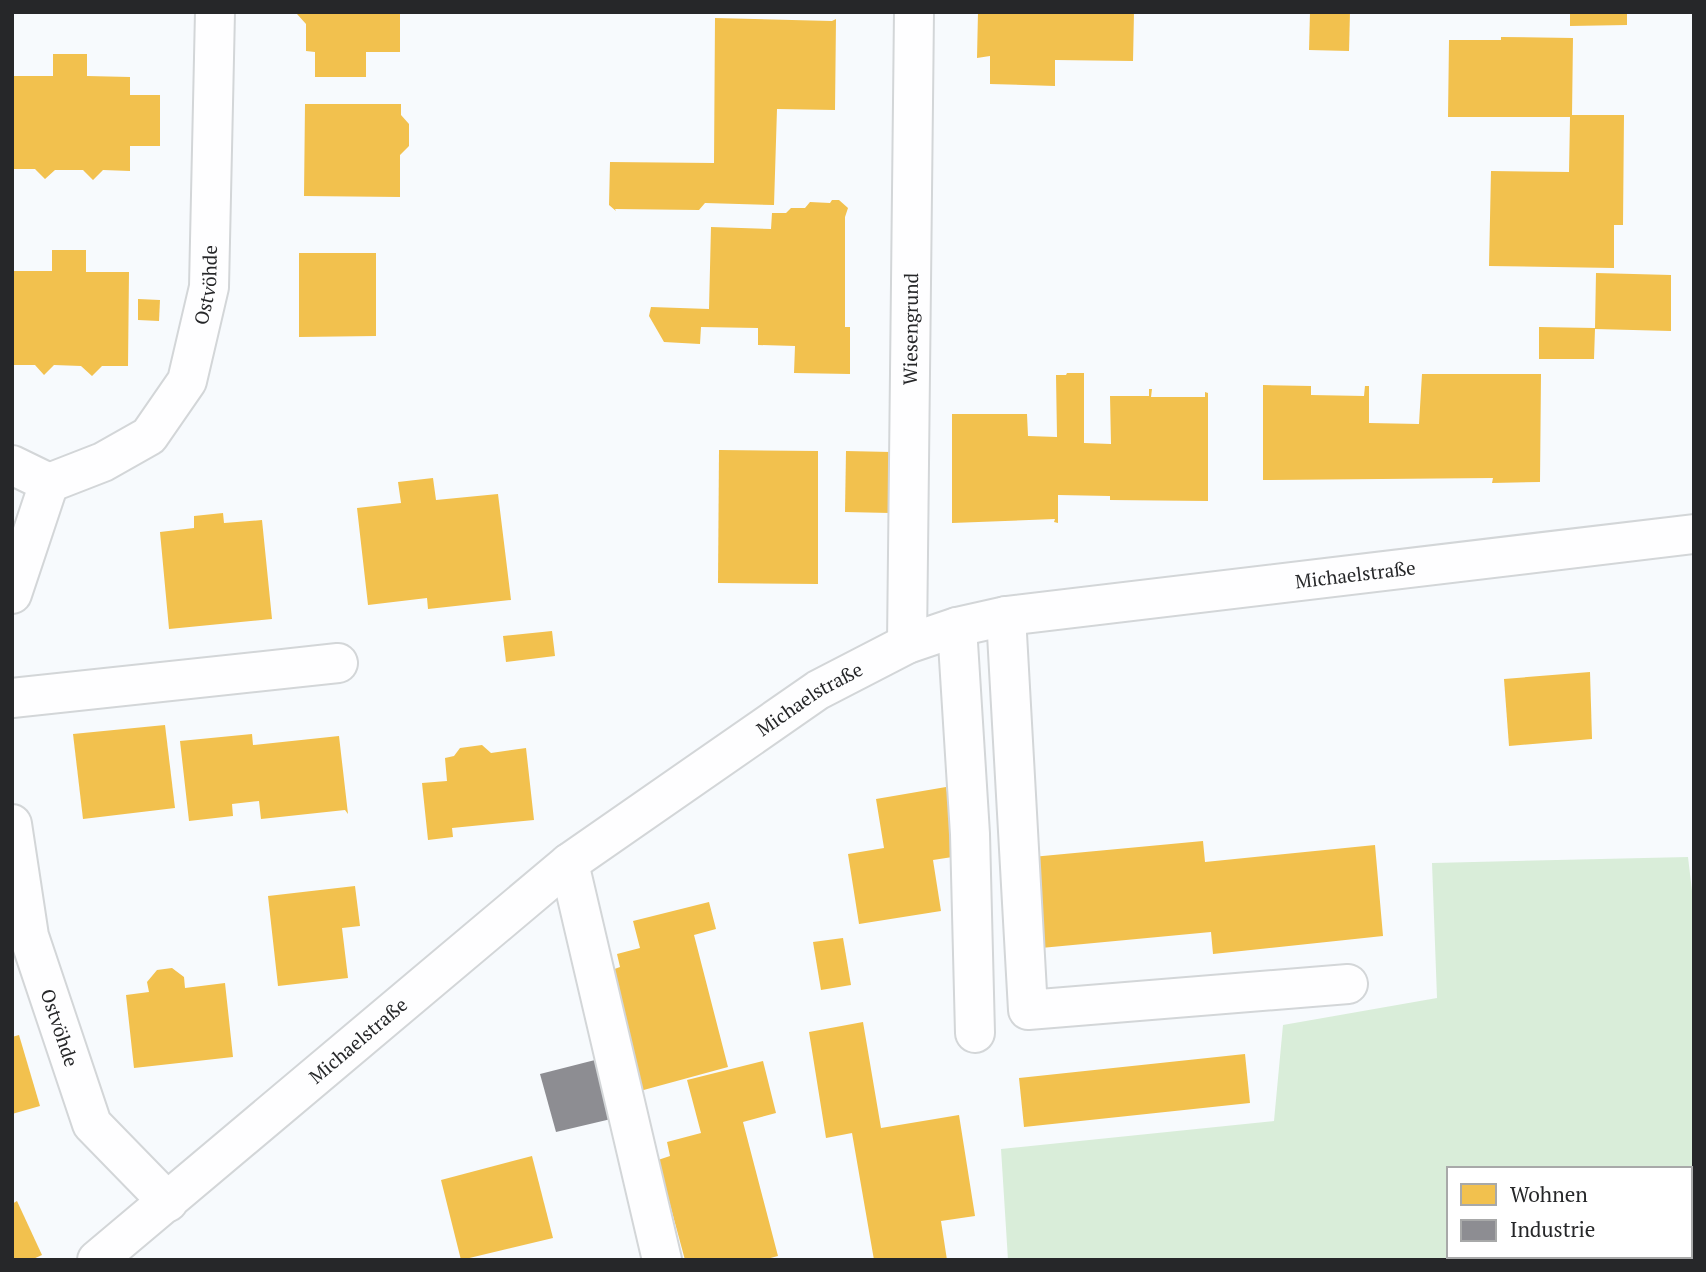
<svg xmlns="http://www.w3.org/2000/svg" width="1706" height="1272" viewBox="0 0 1706 1272" font-family="'PT Serif',serif">
<style>
.green{fill:#d9edd9;fill-rule:evenodd}
.homes{fill:#f2c14e}
.industry{fill:#8d8d92}
.lines{fill:none;stroke-linecap:round;stroke-linejoin:round}
.minor-casing{stroke:#d3d6d8;stroke-width:42}
.minor{stroke:#fefeff;stroke-width:38}
.labels{text-anchor:middle;stroke-width:7;stroke-linejoin:round;paint-order:stroke}
.street-label{font-size:19px;fill:#262729;stroke:#fff}
</style>
<rect width="100%" height="100%" fill="#f7fafd"/>
<!-- green -->
<path class="green" d="M1688,857l6,51v352h-686l-7,-111 273,-28 9,-96 154,-27 -5,-135zM1449,1169h241v87h-241z"/>
<!-- homes -->
<g class="homes">
<polygon points="299,12 400,12 400,52 366,52 366,77 315,77 315,52 306,51 306,24 297,14"/>
<polygon points="978,12 1134,12 1133,61 1055,60 1055,86 990,84 990,56 977,58"/>
<polygon points="1310,12 1350,12 1349,51 1309,50"/>
<polygon points="1570,12 1627,12 1627,25 1570,26"/>
<polygon points="715,18 832,21 836,19 835,110 777,109 774,205 705,203 699,210 615,209 616,211 609,205 610,162 714,163"/>
<polygon points="1501,37 1573,38 1572,115 1624,115 1623,225 1614,225 1614,268 1489,266 1491,171 1569,172 1570,117 1448,117 1449,40 1501,40"/>
<polygon points="53,54 87,54 87,76 130,77 130,95 160,95 160,146 130,146 130,171 103,170 93,180 83,170 55,170 45,179 35,169 12,169 12,76 53,76"/>
<polygon points="305,104 401,104 401,115 409,124 409,146 400,155 400,197 304,196"/>
<polygon points="832,200 839,200 848,208 845,217 845,327 850,327 850,374 794,373 795,346 758,345 758,328 701,327 700,344 664,342 649,316 651,307 709,309 711,227 771,229 772,213 786,213 791,208 805,208 810,202 830,203"/>
<polygon points="52,250 86,250 86,272 129,272 128,366 102,366 92,376 81,366 54,365 44,375 35,365 12,365 12,271 52,271"/>
<polygon points="299,253 376,253 376,336 299,337"/>
<polygon points="1596,273 1671,275 1671,331 1595,329 1594,359 1539,359 1539,327 1595,328"/>
<polygon points="138,299 160,300 159,321 138,320"/>
<polygon points="1067,373 1084,373 1084,443 1111,444 1110,396 1149,396 1149,389 1152,389 1151,397 1205,397 1205,392 1208,393 1208,501 1110,500 1110,496 1058,495 1058,523 1054,522 1055,519 952,523 952,414 1027,414 1028,436 1057,437 1056,375 1066,375"/>
<polygon points="1422,374 1541,374 1540,482 1492,483 1493,478 1263,480 1263,385 1311,386 1311,395 1364,396 1365,386 1369,386 1369,423 1419,424"/>
<polygon points="719,450 818,451 818,584 718,583"/>
<polygon points="846,451 891,452 890,513 845,512"/>
<polygon points="433,478 436,500 498,494 511,600 428,609 427,598 368,605 357,508 401,503 398,482"/>
<polygon points="223,513 224,523 262,520 272,619 169,629 160,532 194,528 194,516"/>
<polygon points="552,631 555,656 506,662 503,636"/>
<polygon points="1590,672 1592,739 1509,746 1504,679"/>
<polygon points="165,725 175,808 83,819 73,734"/>
<polygon points="252,734 253,745 339,736 348,814 345,810 261,819 259,801 232,804 233,816 189,821 180,741"/>
<polygon points="482,745 491,753 526,748 534,820 452,828 453,837 428,840 422,783 447,781 445,758 454,756 460,748"/>
<polygon points="946,787 959,856 933,860 941,911 859,924 848,854 884,848 876,799"/>
<polygon points="1203,841 1205,862 1375,845 1383,936 1213,954 1211,932 1041,948 1032,857"/>
<polygon points="355,886 360,926 342,928 348,978 278,986 268,896"/>
<polygon points="709,902 716,929 694,935 728,1067 640,1091 609,971 620,967 617,954 640,948 633,921"/>
<polygon points="843,938 851,985 821,990 813,942"/>
<polygon points="172,968 184,977 185,988 225,983 233,1057 134,1068 126,995 149,992 147,982 157,970"/>
<polygon points="863,1022 881,1128 959,1115 975,1216 941,1221 947,1260 874,1260 852,1133 826,1138 809,1032"/>
<polygon points="19,1035 40,1106 12,1114 12,1037"/>
<polygon points="1245,1054 1250,1103 1024,1127 1019,1078"/>
<polygon points="763,1061 776,1113 743,1122 778,1256 763,1260 685,1260 658,1160 670,1156 667,1142 701,1133 687,1080"/>
<polygon points="532,1156 553,1238 461,1260 441,1180"/>
<polygon points="17,1201 42,1255 31,1260 12,1260 12,1204"/>
</g>
<!-- industry -->
<polygon class="industry" points="595,1060 611,1119 556,1132 540,1074"/>
<g class="lines">
<defs>
<g id="minor">
<path id="s1" d="M12,465l37,18 54,-21 46,-26 38,-55 22,-94 6,-275"/>
<polyline points="12,594 49,483"/>
<polyline points="1006,616 1028,1010 1348,984"/>
<polyline points="957,627 970,834 975,1033"/>
<path id="s2" d="M907,644l7,-632"/>
<polyline points="12,698 338,663"/>
<path id="s3" d="M12,824l17,112 63,188 76,78"/>
<polyline points="569,863 662,1260"/>
<path id="s4" d="M97,1260l472,-397 249,-173 89,-46 50,-17 49,-11 688,-82"/>
</g>
</defs>
<!-- minor casing -->
<use href="#minor" class="minor-casing"/>
<!-- minor -->
<use href="#minor" class="minor"/>
</g>
<g class="labels">
<!-- street labels -->
<g class="street-label">
<text dy="7" stroke="none"><textPath href="#s1" startOffset="317">Ostvöhde</textPath></text>
<text dy="7" stroke="none"><textPath href="#s2" startOffset="315">Wiesengrund</textPath></text>
<text dy="7" stroke="none"><textPath href="#s4" startOffset="1475">Michaelstraße</textPath></text>
<text dy="7" stroke="none"><textPath href="#s4" startOffset="908">Michaelstraße</textPath></text>
<text dy="7" stroke="none"><textPath href="#s3" startOffset="210">Ostvöhde</textPath></text>
<text dy="7" stroke="none"><textPath href="#s4" startOffset="341">Michaelstraße</textPath></text>
</g>
</g>
<!-- border -->
<rect width="1706" height="1272" fill="none" stroke="#262729" stroke-width="28"/>
<!-- legend -->
<rect x="1447" y="1167" width="245" height="91" fill="#ffffff" stroke="#a8a9a9" stroke-width="2"/>
<rect x="1461" y="1184" width="35" height="21" fill="#f2c14e" stroke="#a8a9a9" stroke-width="2"/>
<text x="1510" y="1202" font-size="21" fill="#262729">Wohnen</text>
<rect x="1461" y="1220" width="35" height="21" fill="#8d8d92" stroke="#a8a9a9" stroke-width="2"/>
<text x="1510" y="1237" font-size="21" fill="#262729">Industrie</text>
</svg>
